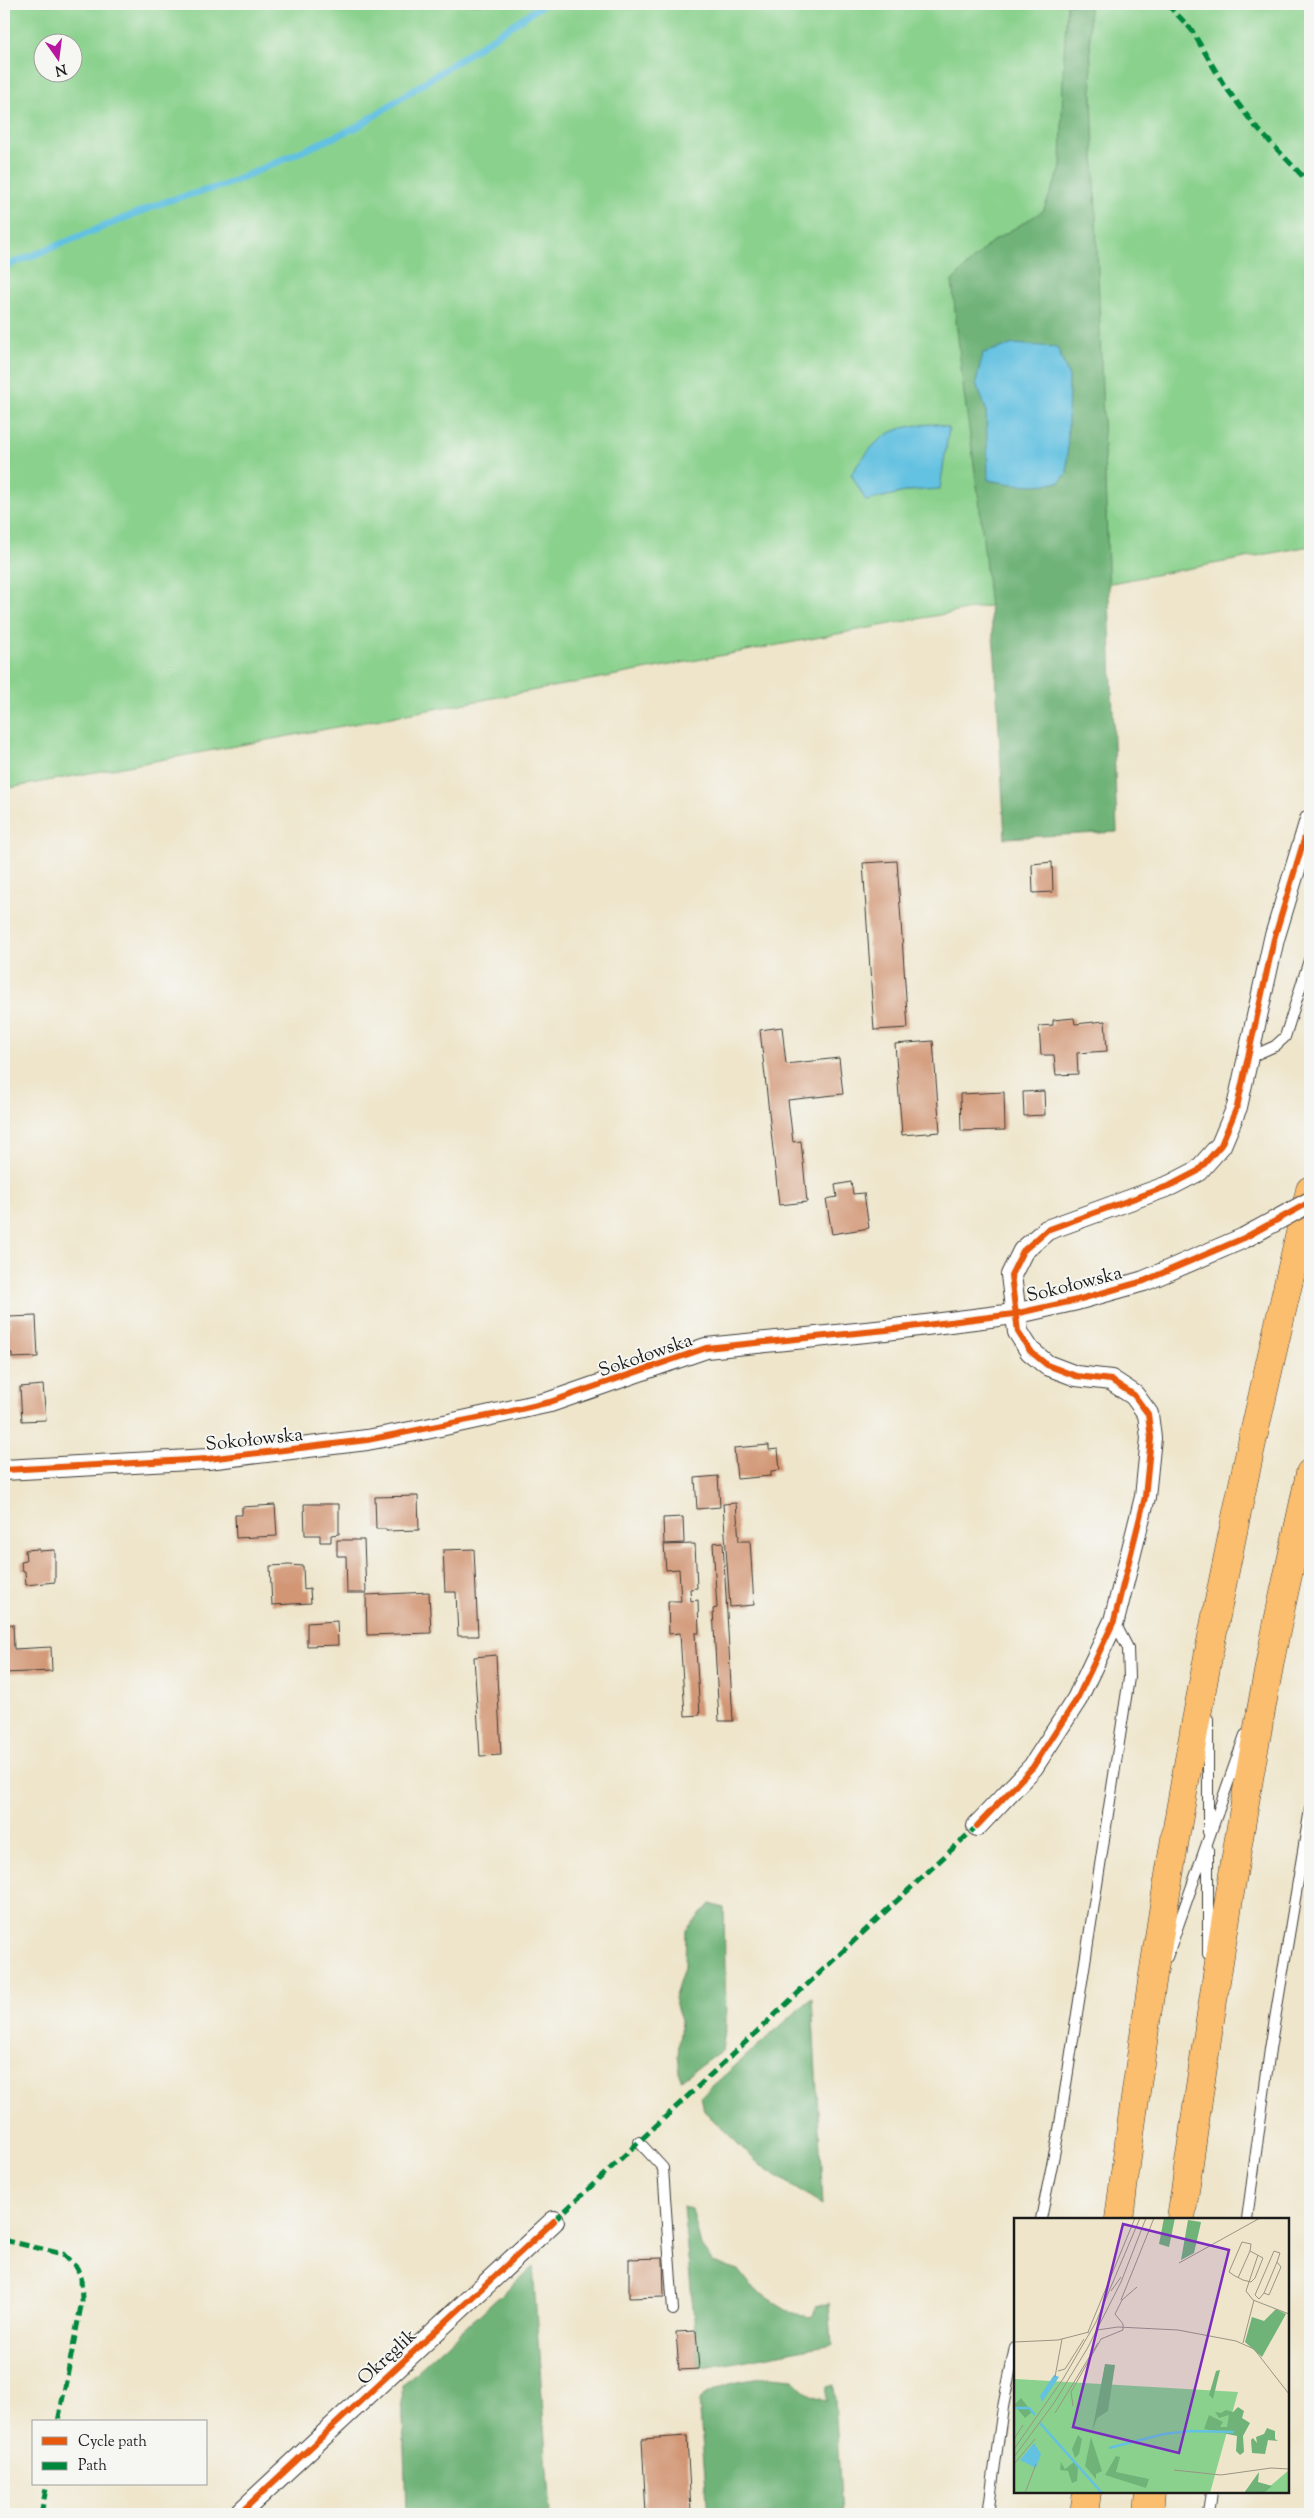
<svg xmlns="http://www.w3.org/2000/svg" width="1314" height="2518" viewBox="0 0 1314 2518" font-family="'Sorts Mill Goudy',serif">
<style>
.green{fill:#8ad18d;stroke:#537654;fill-rule:evenodd}
.forest{fill:#6fb378;stroke:#46684a}
.water{fill:#63c1e1;stroke:#406e7e}
.lines{fill:none;stroke-linecap:round;stroke-linejoin:round}
.stream{stroke:#63c1e1;stroke-width:7}
.building{fill:#d29675}
.lane-casing{stroke:#3c3a36;stroke-width:12}
.street-casing{stroke:#3c3a36;stroke-width:22}
.highway-casing{stroke:#3c3a36;stroke-width:29}
.lane{stroke:#fff;stroke-width:10}
.street{stroke:#fff;stroke-width:20}
.highway{stroke:#fbbd6e;stroke-width:28}
.street-bridge-casing{stroke:#3c3a36;stroke-width:22;stroke-linecap:butt}
.street-bridge{stroke:#fff;stroke-width:20}
.quiet{stroke:#00873e;stroke-width:5;stroke-dasharray:10 5;stroke-linecap:butt}
.cycleway-casing{stroke:#f6f6f2;stroke-width:9}
.cycleway{stroke:#e8590c;stroke-width:6}
.labels{text-anchor:middle;stroke-width:4;stroke-linejoin:round;paint-order:stroke}
.street-label{font-size:19px;fill:#1c1c1c;stroke:#f6f6f2}
.inset-river{fill:none;stroke:#63c1e1;stroke-width:2.5}
.inset-road{fill:none;stroke:#9a9584;stroke-width:1}
.view{fill:#7b2cbf;fill-opacity:0.15;stroke:#7b2cbf;stroke-width:2.5}
.inset-edge{fill:none;stroke:#1c1c1c;stroke-width:2.5}
</style>
<rect width="100%" height="100%" fill="#f6f6f2"/>
<filter id="ink" filterUnits="userSpaceOnUse"><feTurbulence type="fractalNoise" baseFrequency=".02" numOctaves="2"/><feDisplacementMap in="SourceGraphic" scale="10" xChannelSelector="R" yChannelSelector="G"/><feConvolveMatrix kernelMatrix="1 2 1 2 8 2 1 2 1" color-interpolation-filters="sRGB"/></filter>
<filter id="wash" filterUnits="userSpaceOnUse"><feTurbulence type="fractalNoise" baseFrequency=".0096" numOctaves="4" result="noise"/><feDisplacementMap in="SourceGraphic" scale="20" xChannelSelector="R" yChannelSelector="G"/><feGaussianBlur stdDeviation="1.12" result="paint"/><feColorMatrix in="noise" values="0 0 0 0 0 0 0 0 0 0 0 0 0 0 0 0 0 1.4 0 .05"/><feComposite in="paint" operator="in"/></filter>
<g filter="url(#wash)">
<rect width="100%" height="100%" fill="#eee5ca"/>
<!-- green -->
<path class="green" d="M4,4h1306v542l-1306,243zM42,42h30v30h-30z"/>
<!-- forest -->
<g class="forest">
<polygon points="1067,4 1085,4 1089,7 1117,832 1005,838 995,657 979,500 963,386 952,281 990,243 1043,211 1061,168 1063,73"/>
<polygon points="710,1904 724,1908 726,2025 722,2050 681,2080 678,2055 681,2021 674,1998 685,1964 686,1930"/>
<polygon points="812,1998 823,2205 760,2165 704,2111 701,2096"/>
<polygon points="683,2207 692,2209 701,2246 713,2262 738,2270 752,2288 796,2315 813,2317 816,2306 829,2302 832,2344 699,2369"/>
<polygon points="533,2266 550,2514 406,2514 402,2385"/>
<path d="M770,2377l24,2c9,13 17,17 32,21l1,-13 7,-2 8,129h-134l-9,-114c22,-18 44,-19 71,-23z"/>
</g>
<!-- water -->
<g class="water">
<path d="M1014,344l43,3 12,30 -2,96 -7,9c-25,5 -47,3 -72,-2l-2,-71 -10,-26 7,-30z"/>
<path d="M938,424l11,4 -9,61 -31,2 -43,10 -15,-27c27,-38 38,-49 87,-50z"/>
</g>
<g class="lines">
<!-- stream -->
<polyline class="stream" points="4,267 167,201 225,185 357,127 544,4"/>
</g>
<g id="blocks">
<!-- building -->
<g class="building">
<polygon points="897,861 908,1028 874,1030 863,863"/>
<polygon points="1052,862 1053,892 1033,893 1032,864"/>
<polygon points="1074,1018 1075,1024 1105,1021 1107,1051 1077,1053 1078,1074 1056,1075 1054,1055 1041,1055 1039,1026 1053,1025 1053,1020"/>
<polygon points="782,1027 786,1064 839,1058 843,1094 788,1100 793,1142 801,1141 807,1202 779,1205 760,1030"/>
<polygon points="933,1041 940,1132 902,1135 895,1044"/>
<polygon points="1044,1091 1045,1115 1024,1116 1023,1092"/>
<polygon points="1004,1092 1005,1130 961,1131 960,1094"/>
<polygon points="851,1182 853,1194 864,1193 869,1228 832,1234 826,1199 837,1197 835,1185"/>
<polygon points="36,1316 38,1357 12,1358 12,1353 4,1353 4,1327 10,1327 9,1317"/>
<polygon points="43,1385 46,1420 22,1421 20,1387"/>
<polygon points="769,1445 769,1450 778,1449 780,1470 771,1471 771,1476 737,1479 734,1448"/>
<polygon points="718,1476 720,1507 697,1509 695,1478"/>
<polygon points="418,1496 419,1530 386,1531 386,1529 376,1529 375,1497"/>
<polygon points="736,1503 739,1541 750,1541 754,1605 730,1607 723,1504"/>
<polygon points="304,1504 339,1504 339,1534 331,1535 331,1542 320,1542 320,1535 305,1535"/>
<polygon points="275,1505 277,1536 236,1538 235,1515 242,1515 242,1507"/>
<polygon points="683,1517 684,1543 664,1544 663,1518"/>
<polygon points="337,1540 364,1540 366,1593 347,1593 346,1556 337,1556"/>
<polygon points="723,1542 733,1721 719,1721 713,1609 717,1608 713,1543"/>
<polygon points="695,1544 697,1588 690,1589 691,1601 698,1600 699,1633 695,1633 700,1715 685,1716 680,1633 669,1634 668,1601 681,1601 679,1569 666,1570 664,1545"/>
<polygon points="39,1549 39,1551 55,1550 55,1582 26,1585 25,1571 22,1571 21,1562 26,1561 25,1550"/>
<polygon points="474,1549 478,1636 458,1636 456,1592 445,1592 443,1550"/>
<polygon points="289,1565 303,1566 304,1590 310,1589 311,1603 272,1605 270,1566"/>
<polygon points="429,1592 431,1633 367,1635 366,1595"/>
<polygon points="337,1621 338,1645 307,1646 307,1623"/>
<polygon points="13,1624 14,1649 51,1647 52,1671 4,1673 4,1625"/>
<polygon points="496,1655 501,1755 480,1756 474,1657"/>
<polygon points="663,2258 664,2297 629,2298 629,2259"/>
<polygon points="696,2331 699,2369 679,2370 676,2332"/>
<polygon points="687,2436 691,2512 646,2514 642,2439"/>
</g>
</g>
</g>
<g filter="url(#ink)">
<use href="#blocks" fill-opacity="0" stroke="#3c3a36" stroke-width="1"/>
<g class="lines">
<defs>
<g id="lane">
<polyline points="1248,1058 1275,1046 1285,1037 1310,957"/>
<polyline points="1208,1832 1208,1719"/>
<polyline points="1208,1954 1208,1849"/>
<polyline points="1167,1957 1245,1735"/>
<polyline points="639,2142 663,2168 673,2310"/>
<polyline points="1041,2219 1059,2130 1129,1678 1128,1648 1114,1621"/>
<polyline points="1247,2219 1270,2049 1310,1809"/>
<polyline points="988,2514 1003,2407 1015,2347"/>
<polyline points="1208,2514 1211,2492"/>
</g>
<g id="street">
<polyline points="4,1470 208,1459 367,1440 426,1429 550,1402 706,1348 886,1330 1014,1314 1077,1300 1144,1281 1244,1238"/>
<polyline points="977,1826 1033,1767 1077,1699 1114,1621 1145,1497 1151,1438 1148,1414 1134,1395 1111,1380 1076,1376 1047,1365 1030,1351 1018,1332 1011,1275 1023,1251 1047,1230 1171,1185 1198,1171 1221,1145 1237,1107 1274,939 1310,820"/>
<polyline points="239,2514 554,2221"/>
</g>
<g id="highway">
<path d="M1119,2219c30,-240 70,-479 120,-716 22,-105 47,-209 71,-313"/>
<path d="M1181,2219c26,-185 54,-369 88,-552 12,-65 28,-130 41,-194"/>
<polyline points="1084,2514 1087,2492"/>
<polyline points="1148,2514 1150,2492"/>
</g>
</defs>
<!-- lane casing -->
<use href="#lane" class="lane-casing"/>
<!-- street casing -->
<use href="#street" class="street-casing"/>
<!-- highway casing -->
<use href="#highway" class="highway-casing"/>
<!-- lane -->
<use href="#lane" class="lane"/>
<!-- street -->
<use href="#street" class="street"/>
<!-- highway -->
<use href="#highway" class="highway"/>
<defs>
<polyline id="street-bridge" points="1244,1238 1310,1202"/>
</defs>
<!-- street-bridge casing -->
<use href="#street-bridge" class="street-bridge-casing"/>
<!-- street-bridge -->
<use href="#street-bridge" class="street-bridge"/>
<!-- quiet -->
<g class="quiet">
<polyline points="1167,4 1191,29 1224,85 1255,126 1310,184"/>
<polyline points="554,2221 977,1826"/>
<polyline points="4,2240 63,2254 77,2268 81,2277 82,2301 58,2422"/>
<polyline points="41,2514 47,2484"/>
</g>
<defs>
<g id="cycleway">
<polyline points="4,1470 208,1459 367,1440 508,1412 550,1402 706,1348 886,1330 1014,1314 1077,1300 1144,1281 1244,1238 1310,1202"/>
<polyline points="977,1826 1033,1767 1077,1699 1114,1621 1145,1497 1151,1438 1148,1414 1134,1395 1111,1380 1076,1376 1047,1365 1030,1351 1018,1332 1011,1275 1023,1251 1047,1230 1171,1185 1198,1171 1221,1145 1237,1107 1274,939 1310,820"/>
<polyline points="239,2514 554,2221"/>
</g>
</defs>
<!-- cycleway casing -->
<use href="#cycleway" class="cycleway-casing"/>
<!-- cycleway -->
<use href="#cycleway" class="cycleway"/>
</g>
</g>
<g class="labels">
<!-- street labels -->
<g class="street-label">
<text transform="translate(1074 1283) rotate(-14)" y="7">Sokołowska</text>
<text transform="translate(645 1354) rotate(-19)" y="7">Sokołowska</text>
<text transform="translate(254 1438) rotate(-6)" y="7">Sokołowska</text>
<text transform="translate(386 2356) rotate(-43)" y="7">Okręglik</text>
</g>
</g>
<!-- overview -->
<g transform="translate(1014 2218)">
<rect width="275" height="275" fill="#eee5ca"/>
<path d="M0,161l224,13 -28,101h-196zM275,252v23h-27z" fill="#8ad18d"/>
<path d="M150,0h11l-6,29 -10,-3zM174,2l13,2 -1,5 -6,26 -13,7zM262,91l10,5 -24,43 -17,-15 7,-25 12,4zM91,146l10,1 -7,46 -11,7 -5,14zM206,152l-7,29 -4,-4 7,-24zM7,180l11,14 -7,6 -11,-13zM224,189l6,4 -2,7 8,5 -7,13 1,16 -4,3 -4,-4 1,-15 -33,-7 5,-14 14,7 -3,5h7l2,-12 -10,3 -4,-6 6,1 5,-3 7,2zM253,210l8,3v8l3,2 -10,-1 -3,14 -13,-1 -1,-13 2,-2 4,5 -1,-6 8,-3zM64,217l4,4 -3,15 -4,4 -3,-9zM77,219l11,34 -6,3v5l-11,-13zM102,238l4,1 -4,15 33,7 -3,9 -41,-13zM47,244l4,7 9,-7 4,5 -1,14 -5,2 -4,-12 -8,-1zM245,254l-1,10 14,4 -8,7h-20z" fill="#6fb378"/>
<path d="M40,157l5,2 -17,25 -2,-6zM20,225l7,11 -5,14 -16,-8z" fill="#63c1e1"/>
<path class="inset-river" d="M0,190h15l6,7M26,205l62,70M95,230l55,-14 26,-3 44,1"/>
<path class="inset-road" d="M260,33l6,2 -3,9 4,5 -12,28 -5,-2 -5,6 -4,-4zM244,37l-12,36 7,9 36,14M165,45l81,-45M224,60l12,-27 13,7 -8,20 -4,4 -8,-2 -8,-4 -6,-4 13,-30 9,2 -1,7M97,73l10,-14M250,75l13,-31M107,82l33,-82M83,112l21,-3 60,3 58,11 18,8 35,45M74,114l47,-114M0,124l44,-2 31,-8M229,125l11,-43M44,153l7,-2 19,-30M41,159l7,-38M59,188l-2,-14 30,-53 22,-9v-6l-8,-10 7,-14 15,-13M41,195l43,-70M0,221l9,-14M0,231l49,-70 33,-57 44,-104M0,239l40,-54 33,-54 34,-67 25,-64M0,246l21,-25M160,252l47,5 50,-7 18,1M11,275l11,-29"/>
<path class="view" d="M109,6l106,26 -50,203 -106,-26z"/>
<rect width="275" height="275" class="inset-edge"/>
</g>
<!-- margin -->
<rect width="1314" height="2518" fill="none" stroke="#f6f6f2" stroke-width="20"/>
<!-- legend -->
<rect x="32" y="2420" width="175" height="65" fill="#f6f6f2" stroke="#9f9f9c"/>
<rect x="42" y="2437" width="25" height="8" fill="#e8590c" stroke="#9f9f9c"/>
<text x="78" y="2446" font-size="15" fill="#1c1c1c">Cycle path</text>
<rect x="42" y="2462" width="25" height="8" fill="#00873e" stroke="#9f9f9c"/>
<text x="78" y="2470" font-size="15" fill="#1c1c1c">Path</text>
<!-- north arrow -->
<g transform="translate(58 58) rotate(166)"><circle r="24" fill="#f6f6f2" stroke="#9f9f9c"/>
<path d="M0-4L9 19L0 12L-9 19Z" fill="#b5179e"/>
<text y="-8" font-size="14" font-weight="bold" text-anchor="middle" fill="#1c1c1c">N</text>
</g>
</svg>
